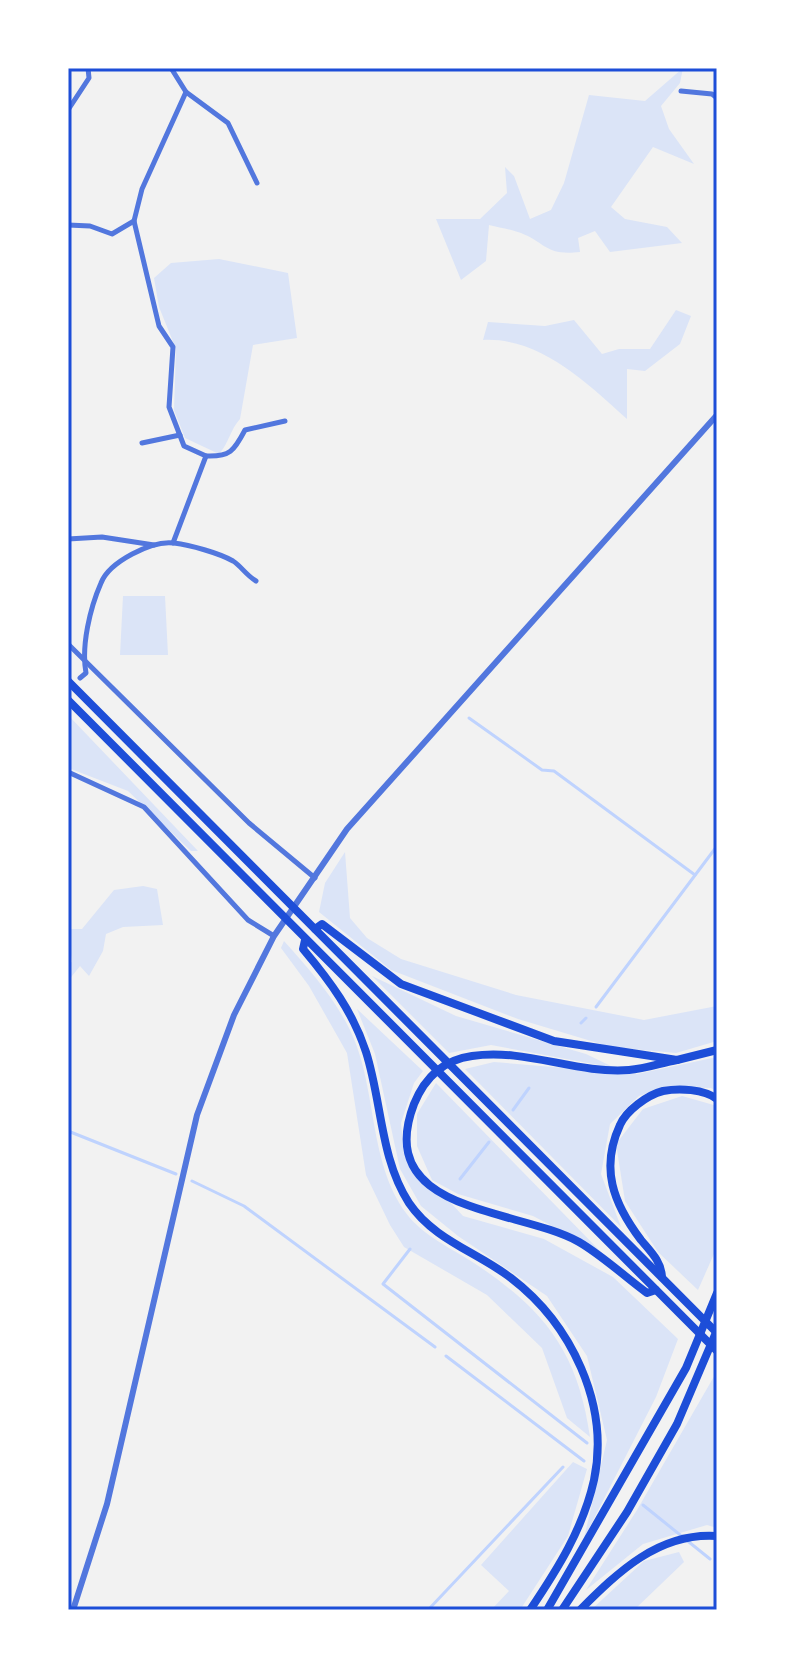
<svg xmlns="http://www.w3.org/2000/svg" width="785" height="1678" viewBox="0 0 785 1678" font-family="'DejaVu Sans',sans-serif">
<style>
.green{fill:#dbe4f7}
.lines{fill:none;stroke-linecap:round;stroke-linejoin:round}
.stream{stroke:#bfd3fe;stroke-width:3}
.minor{stroke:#5277de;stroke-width:5}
.tertiary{stroke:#5277de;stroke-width:6}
.trunk{stroke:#1d4ed8;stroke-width:8}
.neatline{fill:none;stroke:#1d4ed8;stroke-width:3}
</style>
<rect width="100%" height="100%" fill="#f2f2f2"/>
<!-- green -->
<g class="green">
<path d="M683,68l-3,15 -19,23 8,23 25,35 -41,-17 -42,60 14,12 42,8 15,16 -72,9 -15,-21 -17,7 2,14c-34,4 -34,-9 -59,-19 -10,-4 -21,-5 -32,-8l-3,36 -25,19 -25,-61h44l27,-26 -2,-26 9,9 16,43 21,-9 13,-27 25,-88 56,6z"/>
<path d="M219,259l69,14 9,65 -44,7 -13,74c-10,11 -11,24 -21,35l-34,-16 -11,-28 2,-61 -17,-42 -5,-29 17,-15z"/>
<path d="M676,310l15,6 -11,28 -35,27 -18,-2v50c-40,-36 -87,-82 -144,-79l5,-18 57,4 29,-6 28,34 17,-5h31z"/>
<polygon points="123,596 165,596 168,655 120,655"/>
<polygon points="68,715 198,851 191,851 128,791 71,769"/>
<polygon points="345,852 350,918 367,938 401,959 516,995 644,1020 717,1006 717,1041 676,1053 611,1047 518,1019 391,970 319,912 325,883"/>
<polygon points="143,886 157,889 163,925 123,927 106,934 103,951 89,976 80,966 68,981 68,964 72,962 68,929 82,929 114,890"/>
<path d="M284,941c24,27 49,55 65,87 29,57 18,132 57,185 17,23 45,35 68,50 71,47 104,89 116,174l-23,-19 -25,-70 -55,-53 -83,-48 -14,-22 -24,-50 -19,-122 -38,-67 -28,-38z"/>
<polygon points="372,976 456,1016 586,1054 615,1068 491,1045 449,1053"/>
<polygon points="357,1009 423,1071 414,1083 401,1123 404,1152 463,1216 544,1239 613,1277 678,1339 656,1397 584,1538 607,1440 587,1356 547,1296 458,1236 421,1206 400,1169 375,1054"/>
<polygon points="717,1057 717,1092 711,1088 666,1087 639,1096 610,1124 601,1174 621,1227 465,1069 494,1062 637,1074"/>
<polygon points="436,1083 600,1251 533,1216 458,1194 432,1180 417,1146 417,1114"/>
<polygon points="682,1096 717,1106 717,1247 698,1290 658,1252 625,1201 616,1144 643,1109"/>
<polygon points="716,1373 717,1528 707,1525 643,1544 586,1590 637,1510"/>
<polygon points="573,1462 587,1469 568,1536 520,1610 491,1610 509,1591 481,1565"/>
<polygon points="679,1552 684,1562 634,1610 591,1610 644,1561"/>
</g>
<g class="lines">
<!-- stream -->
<g class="stream">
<polyline points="469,718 542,770 554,771 695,875"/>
<polyline points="596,1007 717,846"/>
<polyline points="581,1023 586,1018"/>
<polyline points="513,1110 529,1088"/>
<polyline points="68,1131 176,1174"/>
<polyline points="460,1179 489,1142"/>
<polyline points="192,1181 244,1206 435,1347"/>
<polyline points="410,1249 383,1284 587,1443"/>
<polyline points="446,1356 584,1461"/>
<polyline points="643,1505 710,1559"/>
<polyline points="428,1610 563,1467"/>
</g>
<!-- minor -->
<g class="minor">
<polyline points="171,68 186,92 142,189 134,221 159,326 173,347 169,407 184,446 206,456 173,543"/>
<polyline points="681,91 712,94 717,98"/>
<polyline points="186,92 228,123 257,183"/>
<polyline points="68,110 89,78 88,68"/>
<polyline points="68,225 90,226 112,234 134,221"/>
<polyline points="142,443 180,435"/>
<path d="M206,456c24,1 28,-5 39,-26l40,-9"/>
<polyline points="68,539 102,537 154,545"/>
<polyline points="68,644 249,823 315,878"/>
<path d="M80,678l6,-5c-5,-27 4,-65 15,-90 8,-21 51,-43 73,-40 16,2 45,10 59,18 8,5 13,14 23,20"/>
<polyline points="68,772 144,807 248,920 274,936"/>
</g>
<!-- tertiary -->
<polyline class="tertiary" points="73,1610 107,1504 197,1115 234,1015 274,936 347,829 717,415"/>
<!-- trunk -->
<g class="trunk">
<polyline points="68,681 717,1333"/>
<polyline points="68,700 717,1351"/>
<polyline points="315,929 322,924 401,984 554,1041 677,1060 717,1050"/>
<path d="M305,940l-2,9c27,32 50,63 63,103 16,50 14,106 43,151 25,37 68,49 102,75 60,46 99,126 83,202 -11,49 -37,90 -64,130"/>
<path d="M662,1277c-1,-16 -11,-25 -21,-37 -28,-37 -41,-72 -21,-115 6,-14 27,-30 43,-34 16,-3 41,-2 54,8"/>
<path d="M656,1290l-9,3c-22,-16 -44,-37 -68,-51 -60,-34 -207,-28 -165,-138 11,-27 29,-44 58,-48 53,-8 104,18 157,14 16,-1 32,-7 48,-10"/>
<polyline points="547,1610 686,1368 717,1293"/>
<polyline points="562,1610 627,1512 677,1424 717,1330"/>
<path d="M580,1610c38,-38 79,-78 137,-74"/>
</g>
</g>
<!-- border -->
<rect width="785" height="1678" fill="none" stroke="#ffffff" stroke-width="140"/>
<rect x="70" y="70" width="645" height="1538" class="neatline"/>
</svg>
